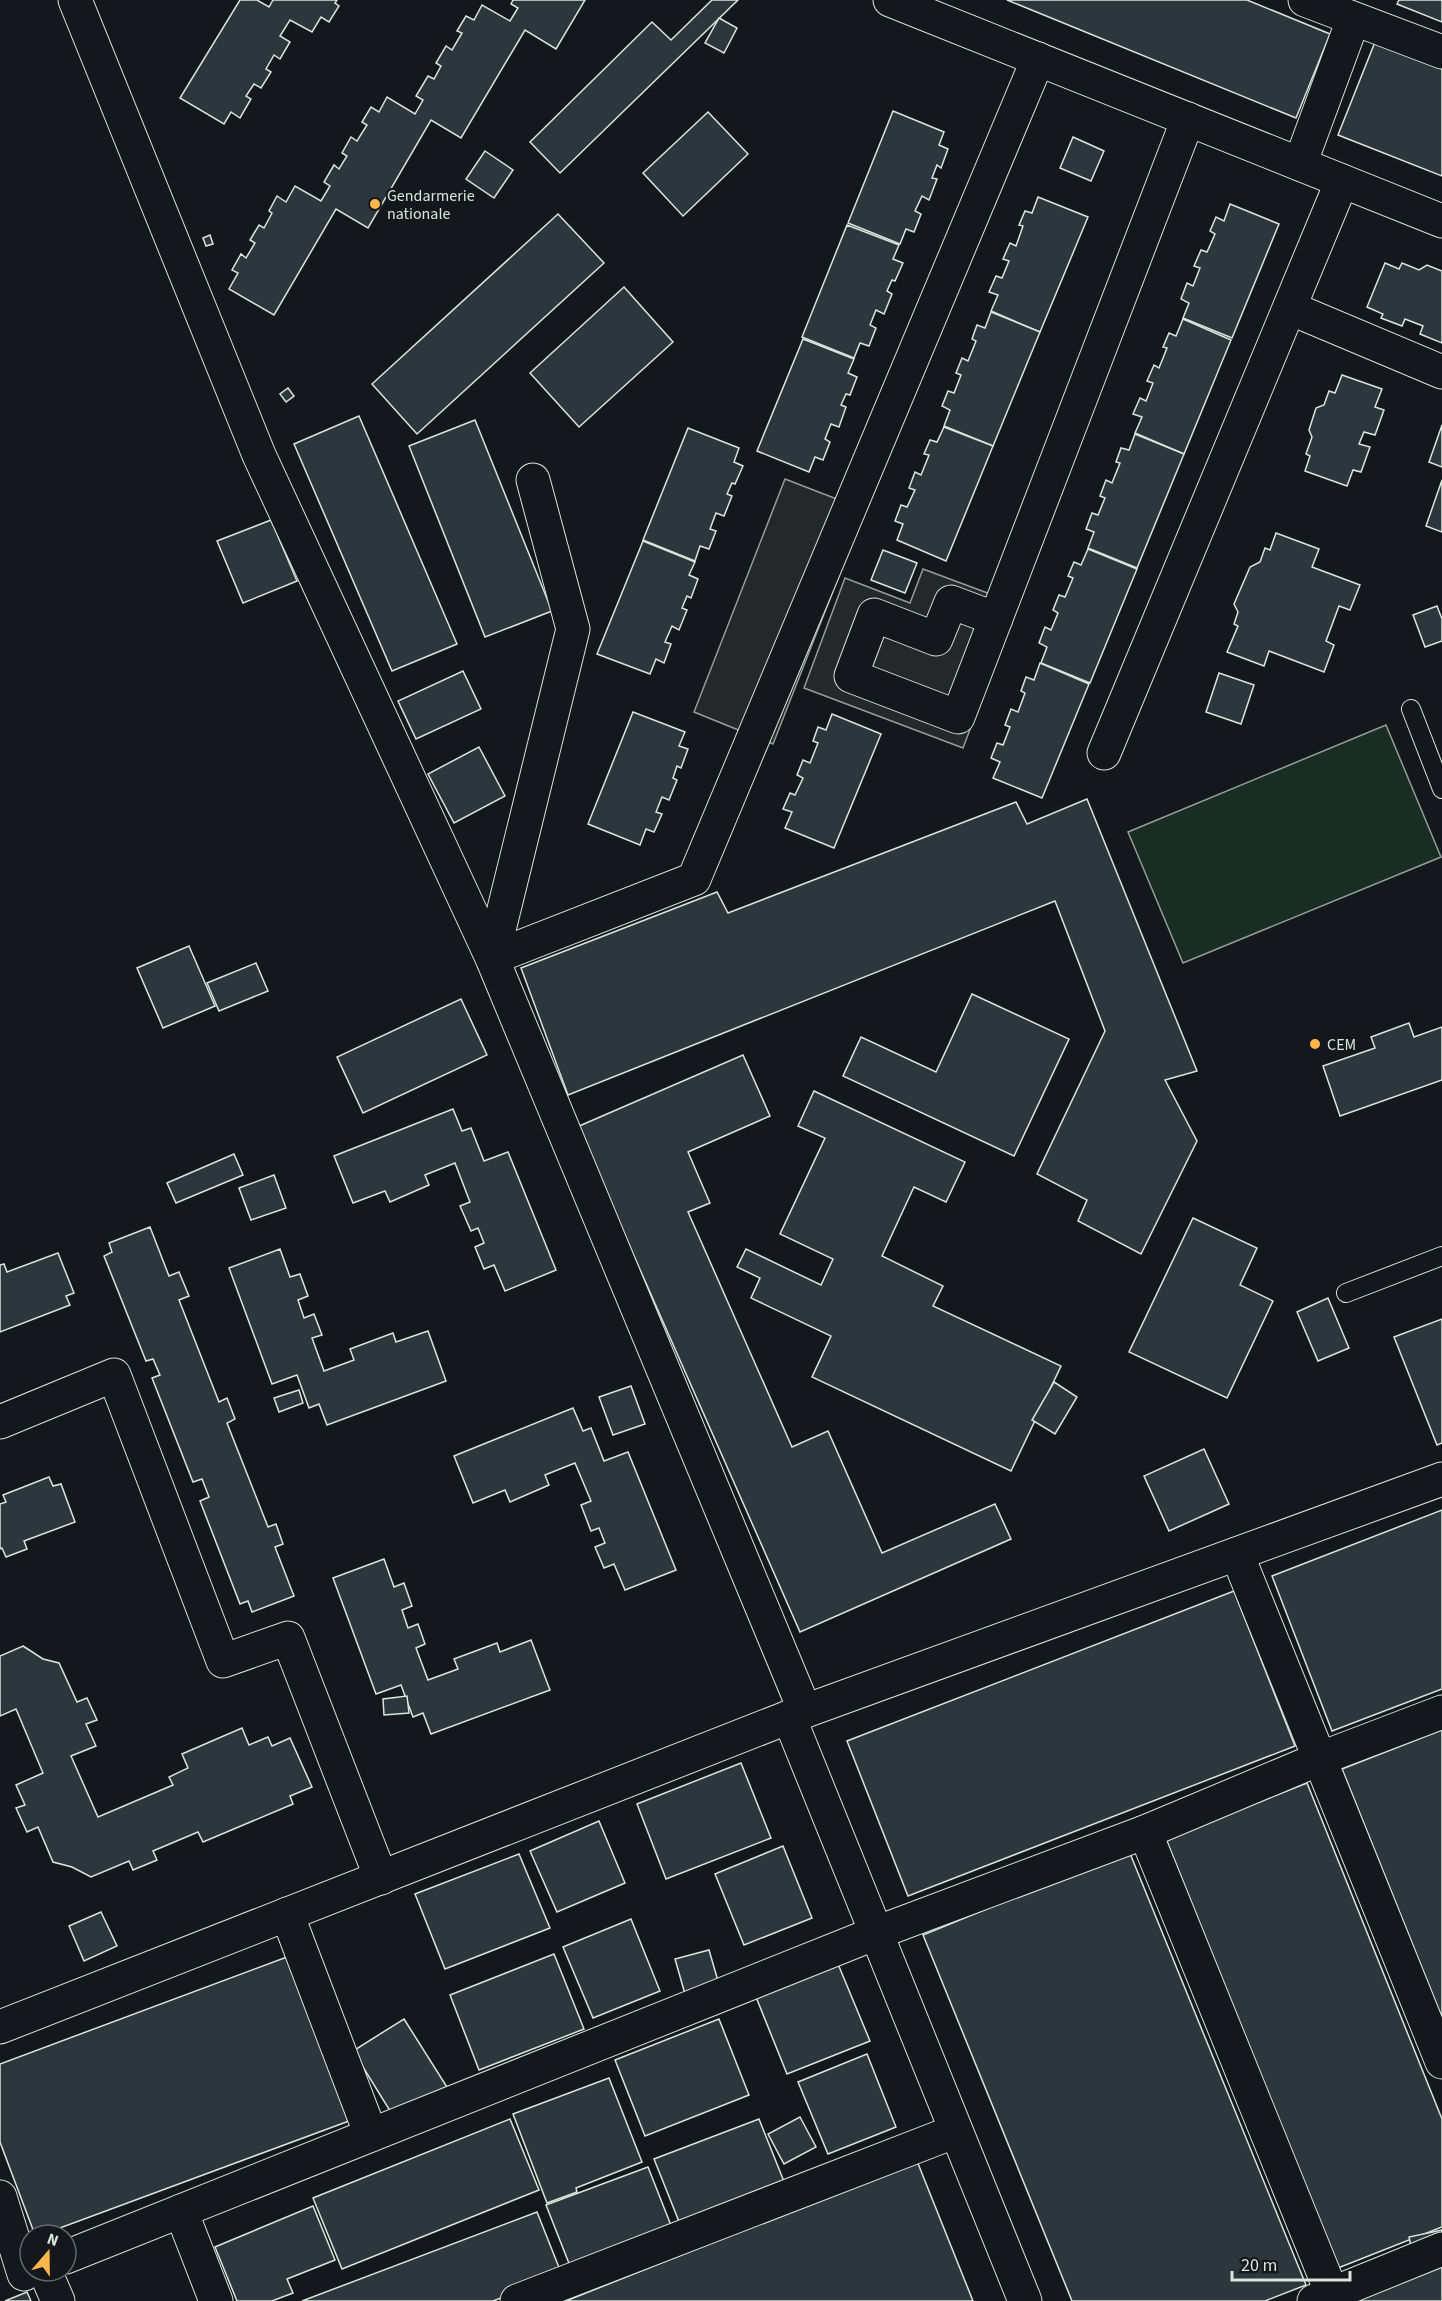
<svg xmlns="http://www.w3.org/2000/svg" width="1442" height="2301" viewBox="0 0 1442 2301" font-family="'Source Sans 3',sans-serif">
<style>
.green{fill:#1a2d24;stroke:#939e99;stroke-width:1.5}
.parking{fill:#24282b;stroke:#939e99;stroke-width:1.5}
.building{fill:#2c363c;stroke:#d8e6dc;stroke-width:1.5}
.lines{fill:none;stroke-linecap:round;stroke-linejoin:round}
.lane-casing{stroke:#d8e6dc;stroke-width:20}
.street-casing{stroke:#d8e6dc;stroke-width:35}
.lane{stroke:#14181c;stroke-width:18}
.street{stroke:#14181c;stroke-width:33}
.poi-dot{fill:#ffb74d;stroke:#14181c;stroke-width:2}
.labels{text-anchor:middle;stroke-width:4.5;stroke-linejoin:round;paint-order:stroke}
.poi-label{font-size:16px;fill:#d8e6dc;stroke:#14181c;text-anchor:start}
</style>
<rect width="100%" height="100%" fill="#14181c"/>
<!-- green -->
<polygon class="green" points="1386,725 1441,857 1183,963 1128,832"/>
<!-- parking -->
<g class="parking">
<polygon points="785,479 865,510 773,744 694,712"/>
<polygon points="923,569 1017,604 963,748 804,688 845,578 910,603"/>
</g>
<!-- building -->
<g class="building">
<polygon points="240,0 257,0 269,7 273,0 337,0 335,3 339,6 329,22 321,17 312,32 290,20 280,36 290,42 280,59 274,55 266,69 271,72 261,88 254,84 246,96 251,99 240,118 231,112 224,124 180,98"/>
<polygon points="513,0 585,0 556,49 525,30 461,138 431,120 368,228 336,209 274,315 229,289 238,273 232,270 241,254 246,258 255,243 250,240 259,225 264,228 272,213 269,211 277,196 286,202 295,186 321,201 330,186 324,182 334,165 339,169 347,156 342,153 351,137 357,141 367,125 362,122 371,107 379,112 387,97 415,114 423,100 416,96 428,76 434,79 441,66 436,63 446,46 452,50 462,33 457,31 466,16 474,20 482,5 510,21 518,8 511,4"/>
<polygon points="712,0 738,0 560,173 530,142 652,22 671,40"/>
<polygon points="1007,0 1247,0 1330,34 1296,118"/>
<polygon points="1399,0 1442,0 1442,22 1397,4"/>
<polygon points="719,18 737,28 724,53 705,43"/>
<polygon points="1375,42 1442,69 1442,176 1338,135"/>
<polygon points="893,111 944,132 939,145 948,149 941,168 937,165 932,178 937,179 929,200 922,196 915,211 921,214 914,232 906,229 900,244 848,223"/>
<polygon points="708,112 748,154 683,216 643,173"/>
<polygon points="1073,137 1104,151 1091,181 1060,168"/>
<polygon points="485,151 513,170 494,198 466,179"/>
<polygon points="1038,197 1088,217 1040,332 991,311 998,295 989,292 996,276 1002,278 1009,261 1003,259 1010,243 1016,246 1023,226 1019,225 1025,211 1032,213"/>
<polygon points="1230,204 1279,224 1232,338 1183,318 1189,303 1181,299 1187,283 1193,286 1200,268 1194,266 1201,250 1207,252 1215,234 1210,231 1216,217 1224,221"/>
<polygon points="558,214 604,263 417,434 372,384"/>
<polygon points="847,225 899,245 893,259 903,263 895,281 892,280 887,291 892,294 884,314 876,310 870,325 876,328 869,346 860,343 854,358 802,337"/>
<polygon points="210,235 213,244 206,246 203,238"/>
<polygon points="1385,263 1399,269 1402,263 1419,270 1427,265 1442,271 1442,343 1420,334 1423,326 1405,319 1402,326 1381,318 1383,314 1367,307"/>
<polygon points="624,287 673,342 579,427 530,373"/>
<polygon points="991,312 1040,332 993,446 944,426 950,410 942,406 948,391 954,393 961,375 956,373 962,358 968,361 976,341 972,339 977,325 985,328"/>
<polygon points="1183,319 1231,340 1184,454 1135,433 1142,417 1133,414 1140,398 1146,401 1153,383 1147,381 1154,365 1159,368 1167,348 1163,347 1169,333 1176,336"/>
<polygon points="803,339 854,359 848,373 857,377 850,395 846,394 841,405 846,407 839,427 831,424 825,439 830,442 823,460 815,457 809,472 757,451"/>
<polygon points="1342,375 1382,389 1375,407 1384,410 1375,435 1364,432 1359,444 1370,447 1361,472 1353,470 1347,486 1305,471 1310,456 1306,454 1312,437 1309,430 1316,408 1324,405 1329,391 1335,393"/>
<polygon points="288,388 294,396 286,402 280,394"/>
<polygon points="359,416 457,644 392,671 294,444"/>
<polygon points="475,420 552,611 485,637 409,446"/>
<polygon points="1442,425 1442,467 1429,462"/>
<polygon points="944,427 993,446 946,561 897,540 903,524 895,521 901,505 907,507 915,490 909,488 915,472 921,475 929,455 924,454 930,440 937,442"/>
<polygon points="688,428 739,448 734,462 743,466 735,484 732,483 727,494 732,496 724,516 716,513 710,529 716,531 709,549 700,546 695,561 643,540"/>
<polygon points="1135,434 1184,454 1137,568 1088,548 1094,532 1086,529 1092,513 1098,515 1105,498 1100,496 1106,480 1112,483 1120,463 1116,462 1121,448 1129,450"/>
<polygon points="1442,480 1442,532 1426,526"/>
<polygon points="271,520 297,581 243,603 217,541"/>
<polygon points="1276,533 1319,549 1312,567 1360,585 1350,610 1339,606 1326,641 1334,645 1324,672 1269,651 1264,666 1227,652 1238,626 1234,624 1238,612 1234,604 1250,567 1260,562 1265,548 1270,550"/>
<polygon points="643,541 695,562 689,575 698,579 691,598 687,596 682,608 687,610 679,630 672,626 665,642 671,644 664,663 656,659 650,674 597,654"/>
<polygon points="1088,549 1137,569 1090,683 1041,663 1047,647 1039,643 1045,627 1051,630 1058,613 1053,610 1059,595 1065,597 1073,578 1068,576 1074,562 1081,565"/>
<polygon points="883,550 917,563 905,593 871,580"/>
<polygon points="1437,606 1442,619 1442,641 1425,647 1413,615"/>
<polygon points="1040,663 1089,684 1042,798 993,778 1000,762 991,758 997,743 1003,745 1010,727 1005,725 1011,709 1018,712 1025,693 1021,691 1026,677 1034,680"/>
<polygon points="463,671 481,709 416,739 398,701"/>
<polygon points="1219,673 1254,685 1241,724 1206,712"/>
<polygon points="633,712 685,732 679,746 688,749 681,768 677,766 673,778 677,780 669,800 662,797 656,812 662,814 654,832 646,829 640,845 588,824"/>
<polygon points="832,714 881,734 834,848 785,828 792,812 783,809 790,793 795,795 803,778 797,775 803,760 810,763 818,743 813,741 818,727 826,730"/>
<polygon points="479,747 505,796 454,823 428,774"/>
<polygon points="1087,799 1197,1071 1165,1080 1197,1141 1141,1254 1078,1221 1087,1200 1037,1174 1105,1031 1055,901 568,1095 521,968 717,892 728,913 1016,802 1027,824"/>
<polygon points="189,946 215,1006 163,1028 137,968"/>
<polygon points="256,963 268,991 219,1011 207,983"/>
<polygon points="972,994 1069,1039 1014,1156 843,1076 861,1037 936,1072"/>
<polygon points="461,999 487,1055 363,1113 337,1057"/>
<polygon points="1409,1023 1414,1037 1442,1027 1442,1080 1340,1116 1323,1066 1375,1048 1371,1037"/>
<polygon points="743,1055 770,1116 688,1152 710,1203 688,1212 792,1447 828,1431 882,1553 995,1504 1011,1539 800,1632 577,1127"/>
<polygon points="814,1091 965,1162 946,1202 914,1187 882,1256 943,1286 933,1306 1061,1366 1011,1471 812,1377 831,1336 751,1298 760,1278 737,1267 746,1249 821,1285 833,1259 780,1234 825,1138 798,1126"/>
<polygon points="453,1109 462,1131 471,1128 484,1161 508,1152 556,1270 505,1291 494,1265 484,1269 475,1247 484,1243 478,1228 471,1231 460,1206 470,1202 455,1163 425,1175 429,1185 390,1202 385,1191 353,1203 334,1156"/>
<polygon points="234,1154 243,1175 176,1203 167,1183"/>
<polygon points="274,1175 286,1208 251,1220 239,1188"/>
<polygon points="1193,1218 1257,1248 1240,1285 1273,1301 1227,1398 1129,1352"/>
<polygon points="150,1227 169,1276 179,1272 189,1296 179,1300 219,1402 227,1398 235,1419 227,1423 268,1527 276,1524 283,1544 275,1547 294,1596 252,1612 248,1601 240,1604 200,1501 209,1497 202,1479 193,1482 152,1378 160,1375 153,1359 146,1361 104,1256 112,1252 109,1243"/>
<polygon points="280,1249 290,1277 300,1274 308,1296 298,1300 304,1318 314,1314 322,1335 312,1338 324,1371 354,1360 350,1349 393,1333 396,1342 428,1331 446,1381 327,1425 319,1404 309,1408 297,1375 272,1384 229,1268"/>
<polygon points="58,1253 74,1293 66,1296 70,1305 0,1332 0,1265 4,1264 7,1272"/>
<polygon points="1328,1298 1349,1348 1318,1361 1297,1312"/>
<polygon points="1442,1319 1442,1443 1437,1445 1394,1337"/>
<polygon points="1054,1382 1077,1397 1055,1434 1032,1420"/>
<polygon points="631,1386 645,1424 613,1435 599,1397"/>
<polygon points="299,1390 303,1403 279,1412 274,1398"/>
<polygon points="573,1408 583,1431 591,1428 604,1461 628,1452 676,1570 625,1590 614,1564 604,1568 595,1547 605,1543 599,1528 591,1531 581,1505 591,1501 575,1463 545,1475 549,1485 510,1502 505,1490 473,1503 454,1456"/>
<polygon points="1204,1449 1229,1504 1169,1531 1144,1476"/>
<polygon points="49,1477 53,1486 61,1484 75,1522 24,1541 27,1549 6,1557 2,1548 0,1549 0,1504 6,1502 3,1495"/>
<polygon points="1442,1510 1442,1689 1332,1731 1272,1576"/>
<polygon points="384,1559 394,1587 404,1583 412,1606 402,1610 408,1628 418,1624 425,1644 416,1648 428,1680 458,1669 454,1659 497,1643 500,1652 531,1640 550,1690 431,1734 423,1713 413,1717 401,1685 376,1694 333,1578"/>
<polygon points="1234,1591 1295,1746 908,1896 847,1741"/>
<polygon points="23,1646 43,1659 59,1663 77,1702 87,1698 97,1720 86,1724 96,1746 71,1756 98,1817 173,1785 169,1777 188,1768 182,1754 242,1728 249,1745 268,1737 272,1746 290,1738 312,1787 290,1796 293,1804 203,1842 198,1832 153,1851 157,1860 133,1870 129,1861 91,1877 72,1867 53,1862 38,1827 27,1832 16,1808 25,1805 16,1785 43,1773 16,1709 0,1716 0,1656"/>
<polygon points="407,1696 409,1713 384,1715 383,1699"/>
<polygon points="1442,1730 1442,2018 1342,1769"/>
<polygon points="741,1763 771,1838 666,1879 637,1804"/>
<polygon points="1307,1783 1442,2119 1442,2227 1338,2268 1166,1839"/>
<polygon points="599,1821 625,1883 557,1912 530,1851"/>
<polygon points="783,1846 812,1918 744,1945 715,1874"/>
<polygon points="1129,1851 1306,2285 1265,2301 1072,2301 923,1935"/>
<polygon points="519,1854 550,1928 445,1969 415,1894"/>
<polygon points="101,1912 117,1946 84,1961 69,1926"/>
<polygon points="631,1919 660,1991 593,2018 563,1947"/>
<polygon points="709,1950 723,1998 689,2008 675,1959"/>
<polygon points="554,1954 584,2029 479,2070 450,1995"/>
<polygon points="287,1957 349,2121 41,2235 35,2235 0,2142 0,2064"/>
<polygon points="838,1964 870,2041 787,2074 756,1997"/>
<polygon points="404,2019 452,2095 400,2127 353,2051"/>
<polygon points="719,2019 749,2095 645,2136 615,2060"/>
<polygon points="867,2054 896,2127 828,2154 798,2082"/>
<polygon points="609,2078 642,2162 576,2188 577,2192 547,2203 513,2114"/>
<polygon points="800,2117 816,2147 784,2164 768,2134"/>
<polygon points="510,2119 539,2190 342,2269 313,2198"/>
<polygon points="759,2119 789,2194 684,2234 654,2159"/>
<polygon points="917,2161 973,2301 566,2301"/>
<polygon points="648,2167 674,2233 572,2271 546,2205"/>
<polygon points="313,2206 335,2260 287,2279 293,2293 272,2301 237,2301 215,2247"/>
<polygon points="537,2212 562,2275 493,2301 302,2301"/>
<polygon points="1442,2230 1442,2252 1413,2257 1409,2237"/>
<polygon points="1442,2259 1442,2301 1348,2301"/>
<polygon points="27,2292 31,2301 5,2301"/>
</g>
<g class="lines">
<defs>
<g id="lane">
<polyline points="1411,709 1442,789"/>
<polyline points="1346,1293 1442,1256"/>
</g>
<g id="street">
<polyline points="75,0 259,455 492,958 805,1711"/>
<polyline points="890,0 1442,221"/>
<polyline points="1305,0 1442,52"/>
<polyline points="1300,164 1353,20"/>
<polyline points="1290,308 1442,372"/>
<polyline points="533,480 573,629 492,958 694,879 1038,59"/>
<path d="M996,619l-45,-17 -15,37 -62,-24 -23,61 107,41c77,-199 153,-399 230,-598"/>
<polyline points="1104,753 1342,181"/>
<polyline points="0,1422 114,1375 223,1661 288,1638 381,1878"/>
<polyline points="1237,1554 1442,2062"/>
<polyline points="789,1717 1025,2301"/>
<polyline points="1145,1832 1335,2301"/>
<polyline points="287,1914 371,2135"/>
<polyline points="0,2027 789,1717 1442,1479"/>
<polyline points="0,2197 24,2274"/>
<polyline points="181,2211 216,2301"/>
<polyline points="66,2257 876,1933 1145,1832 1319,1759 1442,1712"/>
<polyline points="45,2271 58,2301"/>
<polyline points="517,2301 956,2131"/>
<polyline points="1314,2301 1442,2249"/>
</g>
</defs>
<!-- lane casing -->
<use href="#lane" class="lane-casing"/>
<!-- street casing -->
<use href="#street" class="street-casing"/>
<!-- lane -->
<use href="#lane" class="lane"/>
<!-- street -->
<use href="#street" class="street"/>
</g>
<!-- markers -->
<g class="poi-dot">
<circle cx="375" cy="204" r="6"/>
<circle cx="1315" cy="1044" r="6"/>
</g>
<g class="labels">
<!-- poi labels -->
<g class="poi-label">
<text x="387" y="201">Gendarmerie<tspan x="387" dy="18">nationale</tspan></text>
<text x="1327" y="1050">CEM</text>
</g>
</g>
<!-- north arrow -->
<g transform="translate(48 2253) rotate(20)"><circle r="28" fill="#14181c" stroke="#626a69" stroke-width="1.5"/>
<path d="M0-4.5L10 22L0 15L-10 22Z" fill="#ffb74d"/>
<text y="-9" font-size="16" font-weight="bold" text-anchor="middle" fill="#d8e6dc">N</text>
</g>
<!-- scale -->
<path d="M1232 2271v9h118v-9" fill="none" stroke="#d8e6dc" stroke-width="3"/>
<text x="1241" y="2271" font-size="18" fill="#d8e6dc" stroke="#14181c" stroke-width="4.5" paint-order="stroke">20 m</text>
</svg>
